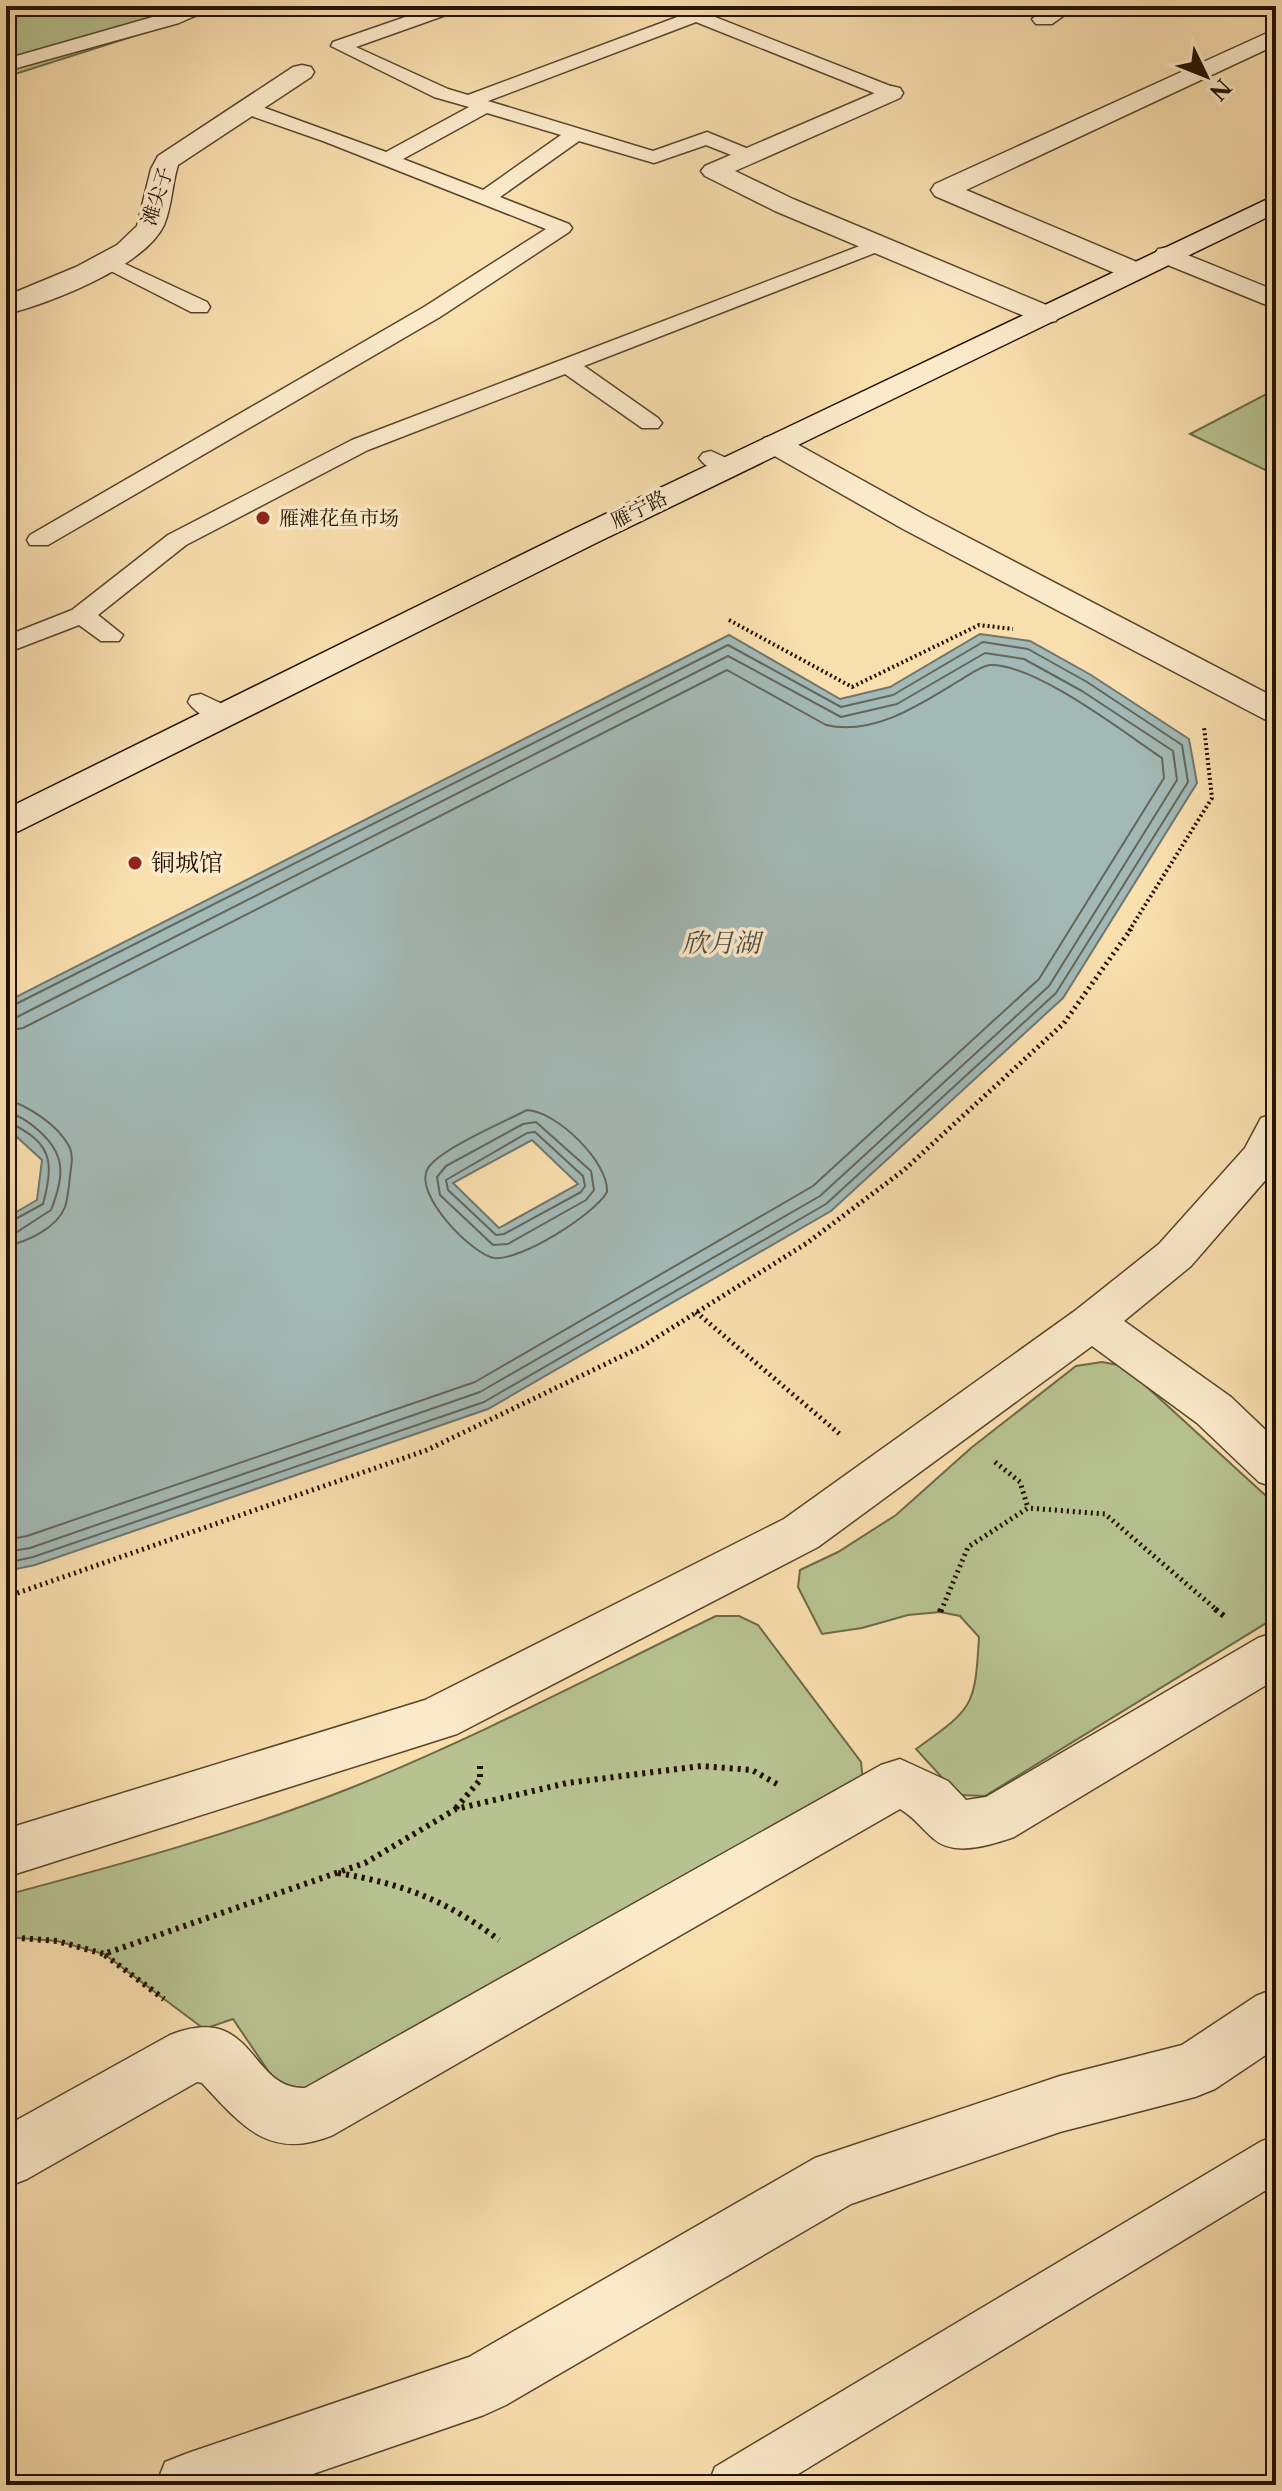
<svg xmlns="http://www.w3.org/2000/svg" width="1282" height="2491" viewBox="0 0 1282 2491" font-family="'Libre Caslon Text','Noto Serif SC',serif">
<style>
.green{fill:#b7c290;stroke:#6d6a48;stroke-width:2}
.water{fill:#a3b9b6;stroke:#70766d;stroke-width:2;fill-rule:evenodd}
.lines{fill:none;stroke-linecap:round;stroke-linejoin:round}
.shore{stroke:#63665b;stroke-width:2}
.service-casing{stroke:#58452c;stroke-width:3}
.minor-casing{stroke:#58452c;stroke-width:3}
.secondary-casing{stroke:#231200;stroke-width:3}
.path-far2{stroke:#231200;stroke-width:4;stroke-dasharray:2 3;stroke-linecap:butt}
.path-far1{stroke:#231200;stroke-width:5;stroke-dasharray:2 4;stroke-linecap:butt}
.path{stroke:#231200;stroke-width:6;stroke-dasharray:3 5;stroke-linecap:butt}
.service{fill:#fbeaca;fill-rule:evenodd}
.minor{fill:#fbeaca;fill-rule:evenodd}
.secondary{fill:#fbeaca;fill-rule:evenodd}
.poi-dot{fill:#8f2418;stroke:#fbeaca;stroke-width:3}
.labels{text-anchor:middle;stroke-width:7;stroke-linejoin:round;paint-order:stroke}
.far-street-label{font-size:20px;fill:#231200;stroke:#fbeaca}
.far-poi-label{font-size:20px;fill:#231200;stroke:#fbeaca;text-anchor:start}
.poi-label{font-size:24px;fill:#231200;stroke:#fbeaca;text-anchor:start}
.water-label{font-size:26px;font-style:italic;fill:#504c40;stroke:#fbeaca}
</style>
<rect width="100%" height="100%" fill="#f9deae"/>
<filter id="stains"><feTurbulence type="fractalNoise" baseFrequency=".0025" numOctaves="4"/><feColorMatrix values="0 0 0 0 .2 0 0 0 0 .09 0 0 0 0 .02 0 0 0 .5 -.17"/></filter>
<radialGradient id="worn" r=".72"><stop offset=".6" stop-color="#630" stop-opacity="0"/><stop offset="1" stop-color="#630" stop-opacity=".3"/></radialGradient>
<!-- green -->
<g class="green">
<polygon points="6,6 228,6 6,77"/>
<polygon points="1276,389 1276,475 1190,434"/>
<path d="M1102,1362l22,4 152,139v112l-291,179 -27,-1 -42,-46c57,-41 59,-41 63,-112l-19,-21 -20,-4 -32,3 -46,13 -40,6 -24,-47 2,-17 38,-18 58,-37 75,-67 105,-82z"/>
<path d="M716,1616h23l19,9 103,137 2,19 -569,315 -17,-12 -44,-65 -29,10 -100,-75 -47,-13 -51,-4v-42c116,-31 230,-62 342,-106 126,-50 246,-114 368,-173z"/>
</g>
<!-- water -->
<path class="water" d="M980,634l50,7 61,34 98,64 8,44 -134,215 -232,213 -343,198 -453,156 -29,6v-353l31,-18 5,-40 -36,-33v-125l723,-367 111,64 50,-12zM532,1140l46,44 -79,44 -46,-45z"/>
<g class="lines">
<!-- shore -->
<g class="shore">
<polyline points="6,1009 728,645 841,707 893,695 983,642 1028,649 1087,682 1182,745 1188,782 1056,993 826,1204 484,1402 33,1557 6,1563"/>
<polyline points="6,1019 17,1017 728,656 841,717 897,704 985,653 1024,659 1082,691 1173,751 1177,780 1049,986 820,1196 480,1392 30,1548 6,1552"/>
<path d="M6,1031l17,-3 704,-358 99,55c47,11 93,-20 131,-43 9,-5 23,-16 33,-17 46,-1 133,67 172,93l2,20 -125,201 -226,207 -338,196 -448,154 -21,4"/>
<path d="M6,1099c22,7 51,25 63,47 5,9 2,20 1,30 -1,10 -2,22 -5,31 -8,21 -38,35 -59,39"/>
<path d="M527,1110c29,1 82,52 80,82 -12,22 -86,69 -113,66 -21,-3 -82,-64 -66,-90 12,-19 76,-46 99,-58z"/>
<path d="M6,1111c12,4 23,11 32,19 29,25 26,47 13,80l-34,22 -11,2"/>
<path d="M6,1121c45,21 49,38 37,83l-37,20"/>
<polygon points="536,1122 591,1171 594,1190 586,1200 508,1244 493,1245 440,1195 437,1177 446,1166 523,1124"/>
<polygon points="535,1132 583,1176 585,1186 581,1192 504,1234 496,1235 448,1190 446,1180 527,1133"/>
</g>
<defs>
<g id="service">
<polygon points="191,6 217,6 179,23 6,71 6,59"/>
<path d="M437,6h26l-3,4 -104,37 92,42 20,6 212,-79 -10,-4 -2,-6h19l211,83 3,4 -10,6 -7,-2 -188,-75 -208,79 165,50 54,-19 49,20 3,4 -10,6 -43,-17 -52,18 -75,-22 -79,56 69,27 3,4 -3,4 -129,85 -392,228h-18l-3,-5 3,-5 394,-228 122,-78 -223,-88 -83,-29 -3,-4 3,-4h14l132,48 83,-45 -35,-10 -103,-51 2,-4zM487,113l74,22 -78,55 -80,-31z"/>
<polygon points="878,239 885,241 888,245 885,249 584,366 658,418 662,423 658,428 642,428 565,374 368,450 186,545 98,615 123,635 119,641 101,641 79,625 6,653 6,636 72,610 168,535 352,440"/>
<polygon points="108,256 207,302 210,307 207,312 191,312 101,266 97,262 101,258"/>
<path d="M711,451l24,11 4,5 -4,5c-13,3 -28,-3 -36,-14l4,-5z"/>
<path d="M201,694l32,15 4,6 -4,6c-17,4 -36,-6 -45,-19l3,-6z"/>
<polygon points="1276,2135 1276,2184 780,2485 708,2485 715,2467 1260,2142"/>
</g>
<g id="minor">
<polygon points="1049,6 1077,6 1052,24 1036,24 1032,19"/>
<polygon points="1276,29 1276,45 966,190 1144,265 1148,271 1144,277 1134,279 1124,277 935,196 931,190 935,184"/>
<path d="M302,65l9,2 3,5 -3,5 -133,88c-6,19 -6,41 -14,60 -20,42 -115,79 -158,89v-18l70,-29 41,-22 20,-19 14,-57 7,-13 135,-89z"/>
<polygon points="891,86 900,88 903,93 900,98 735,171 793,199 1056,309 1060,315 1056,321 1046,323 1036,321 775,211 705,176 701,171 705,166"/>
<polygon points="1168,247 1276,291 1276,309 1158,261 1154,255 1158,249"/>
<polygon points="775,435 786,438 925,515 1276,698 1276,723 1264,719 903,529 764,450 760,444 764,438"/>
<polygon points="1276,1113 1276,1168 1191,1266 1124,1321 1231,1397 1276,1440 1276,1488 1259,1482 1197,1423 1092,1346 818,1547 457,1734 6,1877 6,1829 425,1700 784,1519 1076,1310 1159,1244 1245,1148 1261,1118"/>
<path d="M1276,1632v47l-262,158c-23,8 -60,20 -80,2 -12,-10 -20,-22 -34,-30l-567,326c-63,26 -90,-8 -131,-52l-5,-1 -170,97 -21,8v-61l164,-91c86,-34 78,55 135,53l576,-323 19,-6 48,22 18,19 20,-3 272,-159z"/>
<polygon points="1276,1988 1276,2048 1215,2089 1195,2097 1060,2132 851,2204 506,2405 484,2415 281,2485 156,2485 165,2462 188,2453 469,2357 815,2158 1060,2076 1182,2045 1256,1996"/>
</g>
<polygon id="secondary" points="1276,195 1276,213 596,543 19,831 6,834 6,809 574,529"/>
</defs>
<!-- service casing -->
<use href="#service" class="service-casing"/>
<!-- minor casing -->
<use href="#minor" class="minor-casing"/>
<!-- secondary casing -->
<use href="#secondary" class="secondary-casing"/>
<!-- path-far2 -->
<g class="path-far2">
<polyline points="729,620 852,687 979,625 1013,629"/>
<polyline points="1129,931 1212,798 1204,727"/>
</g>
<!-- path-far1 -->
<g class="path-far1">
<polyline points="696,1312 842,1436"/>
<polyline points="995,1462 1020,1482 1028,1508"/>
<polyline points="6,1597 427,1450 643,1346 807,1243 904,1170 1064,1023 1131,929"/>
<polyline points="941,1611 968,1547 1028,1508 1105,1514 1218,1611"/>
</g>
<!-- path -->
<g class="path">
<polyline points="1215,1609 1224,1616"/>
<polyline points="940,1612 941,1609"/>
<polyline points="456,1808 480,1780 480,1763"/>
<path d="M338,1873c65,11 108,27 161,67"/>
<polyline points="6,1937 57,1941 104,1954 365,1863 456,1809 567,1783 701,1766 752,1770 777,1784"/>
<polyline points="105,1955 164,1999"/>
</g>
<!-- service -->
<use href="#service" class="service"/>
<!-- minor -->
<use href="#minor" class="minor"/>
<!-- secondary -->
<use href="#secondary" class="secondary"/>
</g>
<!-- markers -->
<g class="poi-dot">
<circle cx="263" cy="518" r="8"/>
<circle cx="135" cy="863" r="8"/>
</g>
<g class="labels">
<!-- far-street labels -->
<g class="far-street-label">
<text transform="translate(157 196) rotate(-72)" y="7">滩尖子</text>
<text transform="translate(639 509) rotate(-26)" y="7">雁宁路</text>
</g>
<!-- far-poi labels -->
<g class="far-poi-label">
<text x="279" y="525">雁滩花鱼市场</text>
</g>
<!-- poi labels -->
<g class="poi-label">
<text x="151" y="871">铜城馆</text>
</g>
<!-- water labels -->
<g class="water-label">
<text x="721" y="952">欣月湖</text>
</g>
</g>
<!-- margin -->
<rect width="1282" height="2491" fill="none" stroke="#f9deae" stroke-width="32"/>
<rect x="8" y="8" width="1266" height="2475" fill="none" stroke="#231200" stroke-width="4"/>
<rect x="16" y="16" width="1250" height="2459" fill="none" stroke="#231200" stroke-width="2"/>
<!-- north arrow -->
<g transform="translate(1206 76) rotate(133)" stroke="#fbeaca" stroke-width="6" paint-order="stroke">
<path d="M0-6L14 30L0 20L-14 30Z" fill="#231200"/>
<text y="-12" font-size="22" font-weight="bold" text-anchor="middle" fill="#231200">N</text>
</g>
<rect width="100%" height="100%" filter="url(#stains)"/>
<rect width="100%" height="100%" fill="url(#worn)"/>
</svg>
